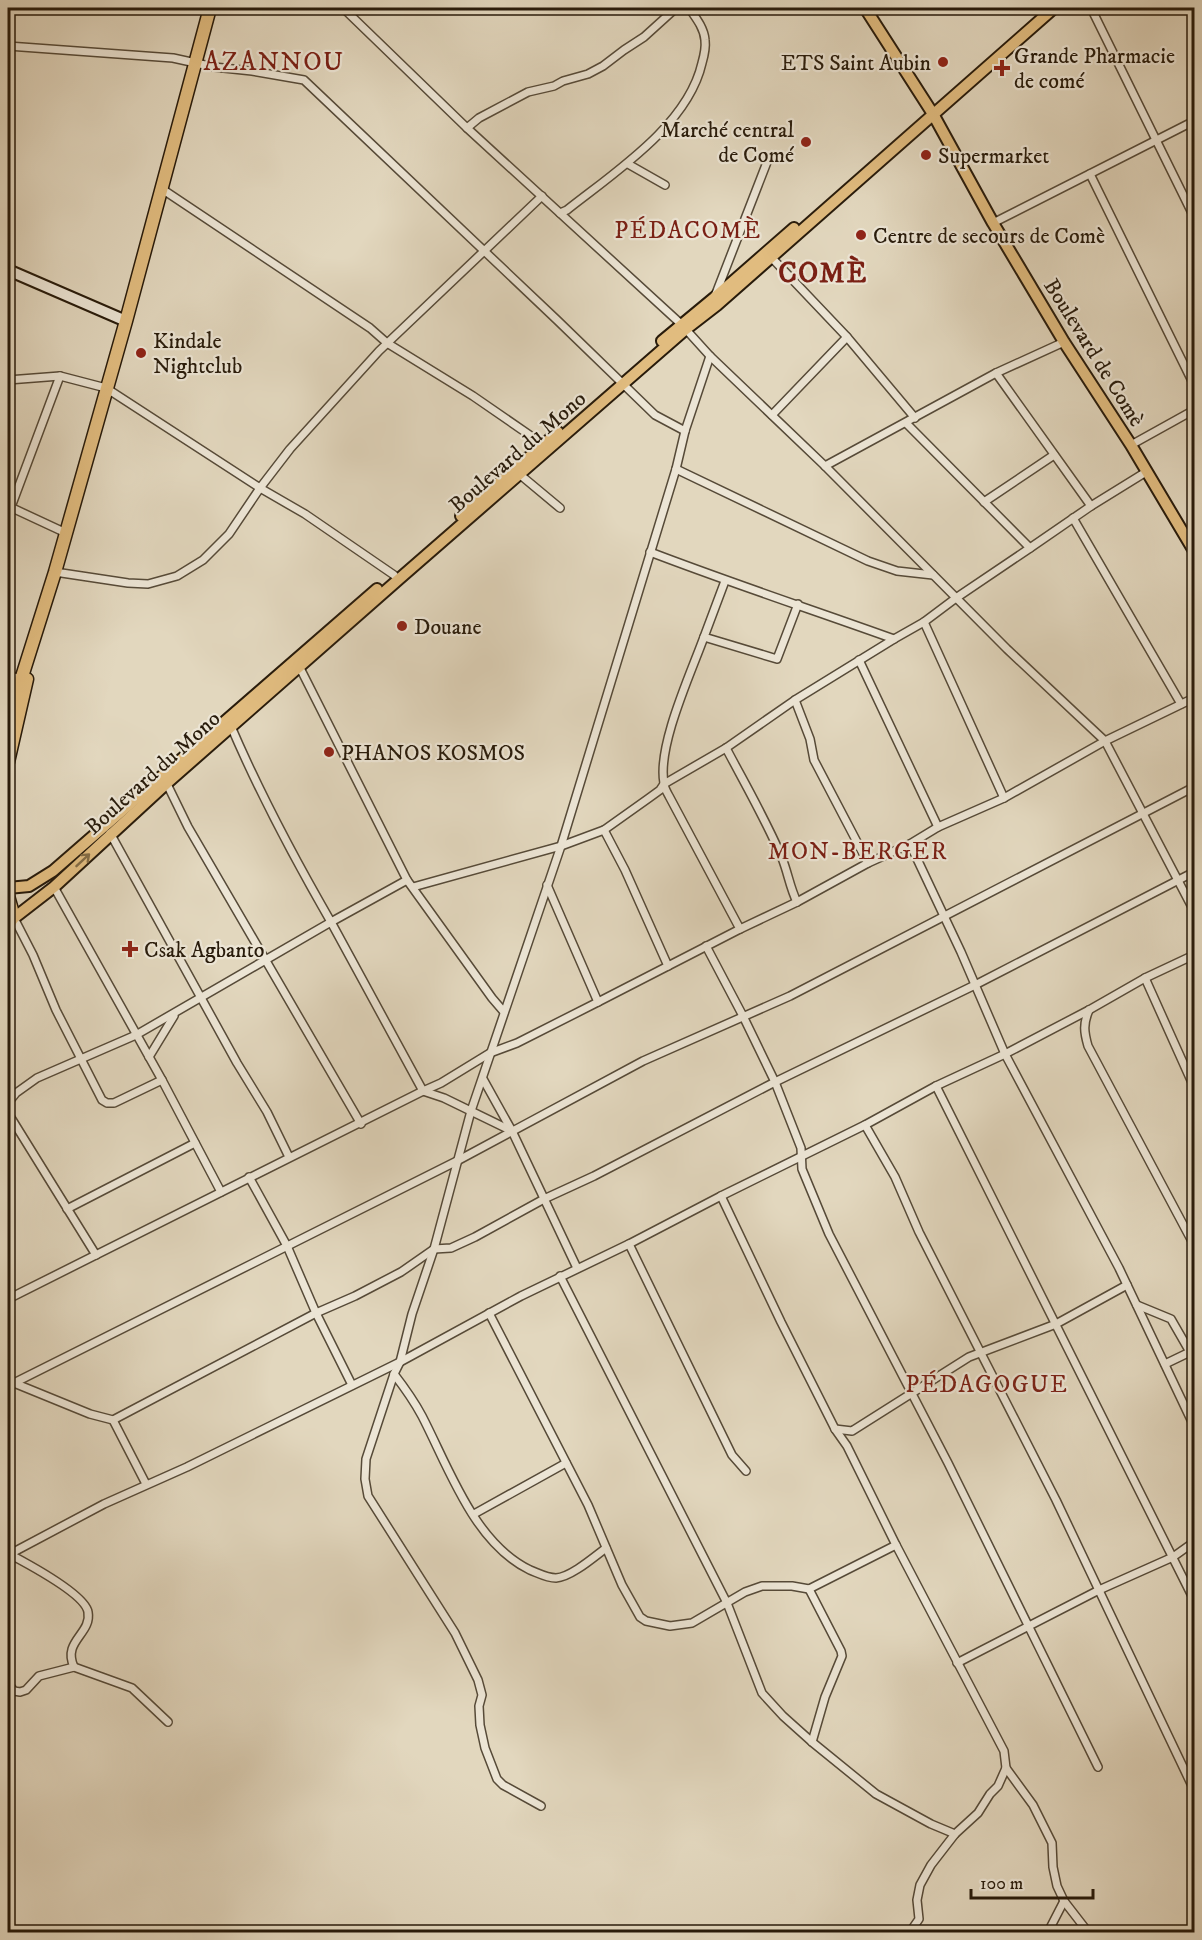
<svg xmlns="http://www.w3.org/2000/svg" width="1202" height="1940" viewBox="0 0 1202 1940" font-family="'IM FELL DW Pica',serif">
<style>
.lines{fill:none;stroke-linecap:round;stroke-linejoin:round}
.street-casing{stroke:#564a38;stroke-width:10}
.secondary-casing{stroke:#281b0b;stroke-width:14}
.primary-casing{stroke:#281b0b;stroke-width:14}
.highway-casing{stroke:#281b0b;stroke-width:15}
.street{stroke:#ece5d5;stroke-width:7}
.secondary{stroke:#ece5d5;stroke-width:10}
.primary{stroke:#e1bc7f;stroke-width:10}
.highway{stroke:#e1bc7f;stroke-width:12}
.oneway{stroke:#846c45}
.poi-dot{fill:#8f2418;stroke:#ece5d5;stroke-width:2}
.labels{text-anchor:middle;stroke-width:4.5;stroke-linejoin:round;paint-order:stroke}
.poi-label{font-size:22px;fill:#281b0b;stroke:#ece5d5;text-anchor:start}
.street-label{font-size:22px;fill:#281b0b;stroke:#ece5d5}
.neighbourhood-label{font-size:24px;letter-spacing:1.5px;fill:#7a1f14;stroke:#ece5d5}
.quarter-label{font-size:26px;letter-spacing:1.5px;fill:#7a1f14;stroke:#ece5d5}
.district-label{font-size:28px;font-weight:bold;letter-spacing:1.5px;fill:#7a1f14;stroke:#ece5d5}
</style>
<rect width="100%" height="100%" fill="#e2d7be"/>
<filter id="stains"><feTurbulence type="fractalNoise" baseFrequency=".00333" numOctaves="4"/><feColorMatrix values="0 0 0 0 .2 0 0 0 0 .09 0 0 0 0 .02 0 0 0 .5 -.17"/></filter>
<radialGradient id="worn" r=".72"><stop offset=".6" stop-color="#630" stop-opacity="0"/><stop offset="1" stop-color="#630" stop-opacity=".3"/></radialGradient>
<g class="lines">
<defs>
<g id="street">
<polyline points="343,8 467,128 681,324 710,356 825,466 1007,649 1105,741 1194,911"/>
<polyline points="1091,8 1194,217"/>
<polyline points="8,17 11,8"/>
<polyline points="8,46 173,58 214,67 252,71 304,80 557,320 655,415 685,431"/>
<polyline points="467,128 479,118 528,92 554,86 563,81 588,74 603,66 624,50 644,37 676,8"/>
<polyline points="628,164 665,185"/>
<polyline points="1090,174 1194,385"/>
<polyline points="162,189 370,328 387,343 473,396 544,445"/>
<path d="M560,213l7,-3c48,-38 121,-85 135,-147 2,-7 4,-15 3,-23 -1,-12 -9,-22 -16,-32"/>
<polyline points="993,223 1194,121"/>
<polyline points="771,257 847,337 915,418"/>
<polyline points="8,284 13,272"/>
<polyline points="715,296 769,157"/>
<polyline points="996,373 1091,506"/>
<polyline points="8,380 60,376 106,388 260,488 305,514 394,575"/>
<polyline points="772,415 847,337"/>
<polyline points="906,423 1030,548"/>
<polyline points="1131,445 1194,410"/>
<polyline points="825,466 996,373 1064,342"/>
<polyline points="676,469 868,561 897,571 933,575"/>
<polyline points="518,473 560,508"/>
<polyline points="984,502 1054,455"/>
<polyline points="8,506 66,533"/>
<polyline points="11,507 60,376"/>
<polyline points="1073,518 1181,704"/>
<path d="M650,552c81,31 163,58 244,87"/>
<polyline points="55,572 128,583 148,584 177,576 203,560 229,534 260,488 290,449 379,351 542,196"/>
<polyline points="725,581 704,637 777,659 798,604"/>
<polyline points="924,622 1004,798"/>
<path d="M704,637c-13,36 -47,109 -40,146 0,5 3,9 5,13l71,133"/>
<polyline points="859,660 938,827"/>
<polyline points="298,664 407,880 492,998 504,1012"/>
<polyline points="795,700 810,739 814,760 868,863"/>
<path d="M230,724c29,68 64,134 101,198l76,-42"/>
<path d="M726,748c19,36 40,72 56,110 6,15 8,30 15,44"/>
<polyline points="166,782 188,827 361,1124"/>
<polyline points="604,830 625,870 668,966"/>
<polyline points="110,833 237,1063 267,1112 289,1157"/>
<polyline points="910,844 961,952 1005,1054 1119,1268 1194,1426"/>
<polyline points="547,885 598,1002"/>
<polyline points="54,887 162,1080 221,1192"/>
<polyline points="413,887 561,846 604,830 649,798 660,790 664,784 726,748 795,700 894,639 924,622 956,598 1030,548 1091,506 1146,472"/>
<polyline points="14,918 33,955 56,1010 102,1100 107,1103 114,1103 162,1080"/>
<polyline points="706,946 743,1016 775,1082 801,1148 802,1169 829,1234 948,1463 1098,1767"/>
<polyline points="1145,978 1194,1087"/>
<path d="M1089,1010c-6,14 -5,22 -1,36l106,199"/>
<polyline points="149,1057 174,1016"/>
<polyline points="483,1079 512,1131 577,1268"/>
<polyline points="936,1086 1194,1600"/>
<polyline points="423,1091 441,1083 490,1053 517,1043 598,1002 740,929 797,902 868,863 910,844 938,827 1004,798 1105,741 1194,698"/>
<polyline points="423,1091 444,1098 512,1131"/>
<polyline points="8,1103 16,1093 37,1078 136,1035 331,922 423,1091 8,1299"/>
<polyline points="8,1113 96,1255"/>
<polyline points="865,1125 895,1177 919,1232 1056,1500 1194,1790"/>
<polyline points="249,1177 287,1246 316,1313 352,1385"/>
<polyline points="721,1196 781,1322 835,1429 847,1446 896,1545 1004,1751 1006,1768 1033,1805 1052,1843 1053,1867 1057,1886 1064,1901 1088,1932"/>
<polyline points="67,1209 195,1143"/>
<polyline points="629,1244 732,1455 746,1471"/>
<polyline points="560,1276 727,1603 762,1693 783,1716 812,1742 876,1794 931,1824 955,1834"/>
<polyline points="1137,1305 1171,1319 1190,1352 1194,1350"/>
<polyline points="489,1313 588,1505 622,1585 640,1617 646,1621 670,1626 692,1623 745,1592 762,1586 792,1586 809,1589 896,1545"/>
<polyline points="1165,1364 1190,1352"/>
<path d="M394,1374c10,13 20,27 28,42 27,52 52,127 108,154 8,3 17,8 26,8 15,-1 38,-21 50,-30"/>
<polyline points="14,1383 90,1414 113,1420 316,1313 355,1296 401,1272 434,1249 451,1248 475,1237 544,1199 594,1176 775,1082 975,985 1194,872"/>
<polyline points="8,1386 457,1161 643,1061 790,996 1194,787"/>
<polyline points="113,1420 146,1484"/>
<polyline points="835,1429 852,1431 969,1357 1056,1324 1127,1285"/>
<polyline points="474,1514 566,1463"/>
<polyline points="8,1555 104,1504 187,1467 400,1362 521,1296 629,1244 721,1196 865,1125 936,1086 1005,1054 1089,1010 1145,978 1194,955"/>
<path d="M11,1555c15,8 74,39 77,57 4,22 -26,29 -14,55"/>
<polyline points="809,1589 841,1651 842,1656 825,1697 812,1742"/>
<polyline points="957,1663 1099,1590 1173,1557 1194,1542"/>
<polyline points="8,1683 14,1691 20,1692 26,1690 39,1676 74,1667 132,1688 168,1722"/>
<polyline points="541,1806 503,1785 497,1779 485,1748 480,1725 479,1706 482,1695 478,1680 455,1633 368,1496 365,1479 366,1459 394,1374 400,1362 412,1314 434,1249 471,1111 561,846 676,469 685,431 710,356"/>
<polyline points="910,1932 919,1919 917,1900 920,1885 931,1865 955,1834 978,1813 990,1794 998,1786 1006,1768"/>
<polyline points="1048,1932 1064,1901"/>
</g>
<g id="secondary">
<polyline points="8,270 126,321"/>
<polyline points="8,677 19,680"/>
</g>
<g id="primary">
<polyline points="865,8 933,114 993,223 1064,342 1131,445 1194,551"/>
<polyline points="662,341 714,298 794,228"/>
<polyline points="461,516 558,432"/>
<polyline points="8,888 29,886 53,871 377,589"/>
<polyline points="8,926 14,918 54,887 167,783 399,579 686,329 717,305 1054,8"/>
</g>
<g id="highway">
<polyline points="8,721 55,572 126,321 210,8"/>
<polyline points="8,762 27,679"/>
<polyline points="8,896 12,910 8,926"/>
</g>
</defs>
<!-- street casing -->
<use href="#street" class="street-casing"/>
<!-- secondary casing -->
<use href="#secondary" class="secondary-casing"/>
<!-- primary casing -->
<use href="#primary" class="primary-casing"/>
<!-- highway casing -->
<use href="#highway" class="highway-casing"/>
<!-- street -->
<use href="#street" class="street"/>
<!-- secondary -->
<use href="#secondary" class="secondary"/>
<!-- primary -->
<use href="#primary" class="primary"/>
<!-- highway -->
<use href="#highway" class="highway"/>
</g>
<!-- one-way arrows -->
<defs><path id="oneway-shaft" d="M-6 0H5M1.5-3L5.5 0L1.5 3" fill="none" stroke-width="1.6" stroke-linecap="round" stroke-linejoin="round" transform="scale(1.5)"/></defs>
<use class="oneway" href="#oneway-shaft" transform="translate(83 860) rotate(-43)"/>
<!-- markers -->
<g class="poi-dot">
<circle cx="943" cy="62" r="6"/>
<path d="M999 59h6v6h6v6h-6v6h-6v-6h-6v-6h6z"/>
<circle cx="806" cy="142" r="6"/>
<circle cx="926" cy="155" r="6"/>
<circle cx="861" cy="235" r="6"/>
<circle cx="141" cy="353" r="6"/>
<circle cx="402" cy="626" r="6"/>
<circle cx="329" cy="752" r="6"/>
<path d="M127 940h6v6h6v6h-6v6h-6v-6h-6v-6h6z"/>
</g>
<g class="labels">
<!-- poi labels -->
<g class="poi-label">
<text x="1014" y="63">Grande Pharmacie<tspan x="1014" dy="25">de comé</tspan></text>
<text x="931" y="70" text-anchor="end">ETS Saint Aubin</text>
<text x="794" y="137" text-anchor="end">Marché central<tspan x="794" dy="25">de Comé</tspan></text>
<text x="938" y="163">Supermarket</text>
<text x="873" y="243">Centre de secours de Comè</text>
<text x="153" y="348">Kindale<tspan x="153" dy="25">Nightclub</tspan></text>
<text x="414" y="634">Douane</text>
<text x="341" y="760">PHANOS KOSMOS</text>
<text x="144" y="957">Csak Agbanto</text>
</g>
<!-- street labels -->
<g class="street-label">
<text transform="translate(1095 352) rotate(58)" y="8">Boulevard de Comè</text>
<text transform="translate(517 451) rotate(-41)" y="8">Boulevard du Mono</text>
<text transform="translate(152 772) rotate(-42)" y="8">Boulevard du Mono</text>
</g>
<!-- neighbourhood labels -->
<g class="neighbourhood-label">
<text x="688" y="238">PÉDACOMÈ</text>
<text x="858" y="859">MON-BERGER</text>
<text x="987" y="1392">PÉDAGOGUE</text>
</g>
<!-- quarter labels -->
<g class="quarter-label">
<text x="274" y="70">AZANNOU</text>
</g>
<!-- district labels -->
<g class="district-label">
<text x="823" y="282">COMÈ</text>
</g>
</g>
<!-- margin -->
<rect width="1202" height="1940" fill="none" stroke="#e2d7be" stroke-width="30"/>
<rect x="9" y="9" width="1184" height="1922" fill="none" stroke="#281b0b" stroke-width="3"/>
<rect x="15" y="15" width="1172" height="1910" fill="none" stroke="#281b0b" stroke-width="1.5"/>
<!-- scale -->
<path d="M971 1889v9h122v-9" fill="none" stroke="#281b0b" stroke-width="3"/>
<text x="980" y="1889" font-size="18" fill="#281b0b" stroke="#ece5d5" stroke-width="4.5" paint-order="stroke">100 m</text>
<rect width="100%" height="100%" filter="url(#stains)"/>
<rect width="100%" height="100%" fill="url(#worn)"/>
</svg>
